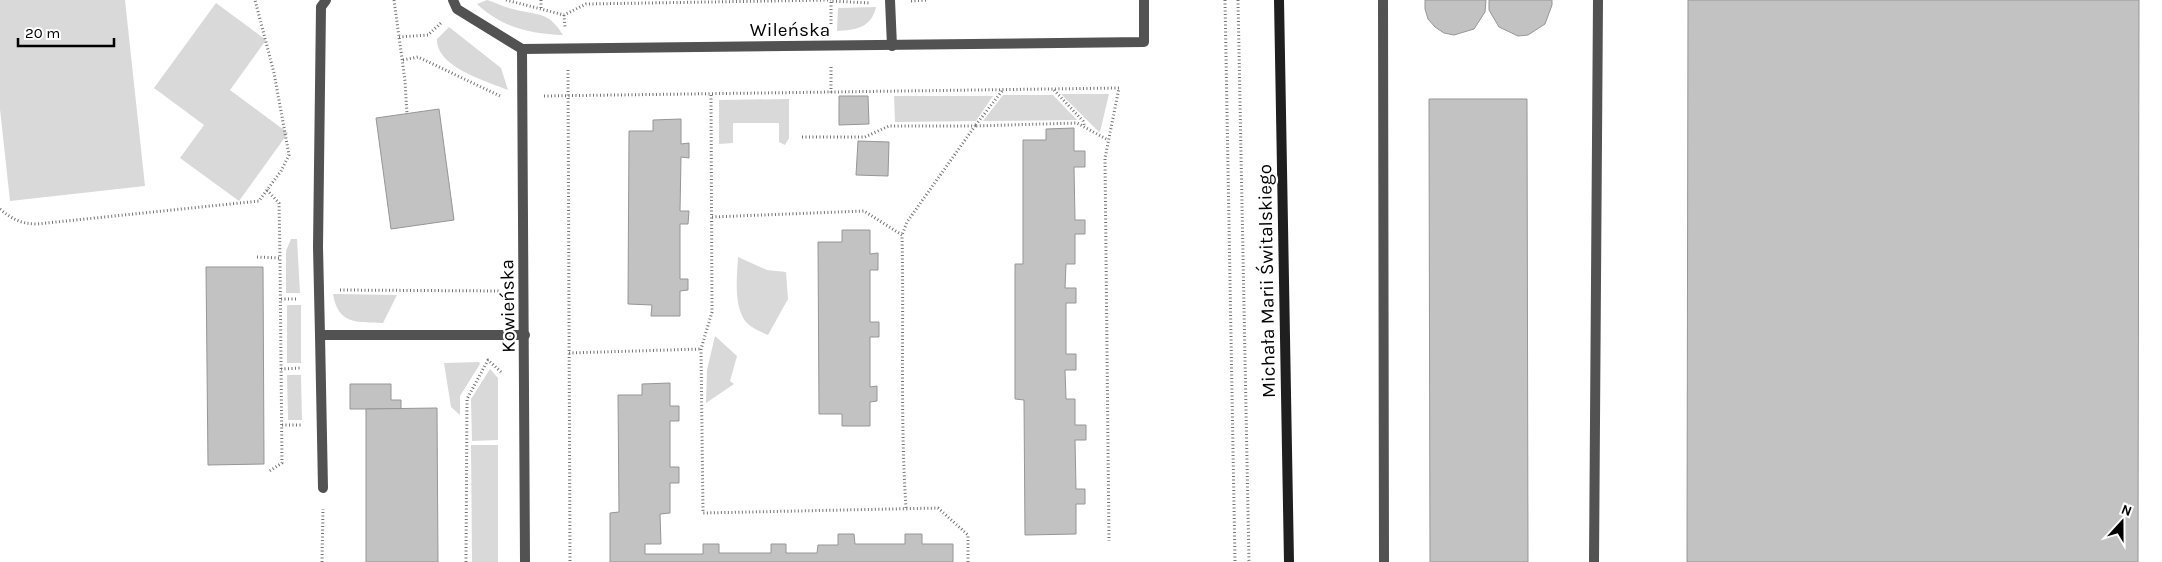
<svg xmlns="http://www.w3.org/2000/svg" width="2162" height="562" viewBox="0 0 2162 562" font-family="Karla,sans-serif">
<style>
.green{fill:#d9d9d9}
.building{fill:#c2c2c2;stroke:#969696}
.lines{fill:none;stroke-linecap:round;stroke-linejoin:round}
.path{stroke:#747474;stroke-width:3;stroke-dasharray:1 2.5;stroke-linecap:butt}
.lane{stroke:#525252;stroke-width:10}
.street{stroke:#525252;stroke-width:10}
.secondary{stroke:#1f1f1f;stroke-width:10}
.labels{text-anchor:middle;stroke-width:4.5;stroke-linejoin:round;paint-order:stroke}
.street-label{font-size:19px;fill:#000;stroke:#fff}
</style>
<rect width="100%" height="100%" fill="#fff"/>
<!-- green -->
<g class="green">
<polygon points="0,0 125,0 145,186 10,201 0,109"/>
<path d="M487,0c9,3 17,7 26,9 24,7 35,1 50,26 -33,-1 -62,-8 -86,-31z"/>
<polygon points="216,3 266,40 230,90 288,133 239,201 180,158 204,125 154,88"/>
<path d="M876,7c-5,21 -20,23 -39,24l1,-23z"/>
<path d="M449,27l52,41 7,22c-22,-9 -72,-23 -71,-51z"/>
<polygon points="1061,94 1109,94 1100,132 1098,131"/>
<polygon points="1003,95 1053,95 1077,120 983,121"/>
<polygon points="894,96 993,96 976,121 895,122"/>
<polygon points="789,99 789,138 785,145 779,142 779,123 733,123 733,143 719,144 719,100"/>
<polygon points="291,239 297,239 300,293 286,293 286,251"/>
<path d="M738,257l29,13 19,2 2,27 -20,36c-7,-3 -16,-7 -21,-12 -14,-15 -10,-47 -9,-66z"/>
<path d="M333,294l64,1 -14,28c-26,-1 -45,2 -50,-29z"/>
<rect x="287" y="305" width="14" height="58"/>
<polygon points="715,336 737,356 730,381 734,384 706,403 707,370"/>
<polygon points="479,362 480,364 460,396 460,415 451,407 444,363"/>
<polygon points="490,369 498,378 498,440 472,441 471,399"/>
<polygon points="287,375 301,375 302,420 288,420"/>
<polygon points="471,445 498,445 498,562 472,562"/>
</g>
<!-- building -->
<g class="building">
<polygon points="1425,0 1486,0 1485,12 1474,29 1454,35 1444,33 1435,27 1428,19 1425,9"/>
<polygon points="1489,0 1552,0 1552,5 1545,24 1528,35 1518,36 1499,27 1489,10"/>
<polygon points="1688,0 2139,0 2138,562 1687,562"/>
<polygon points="839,96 868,96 869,124 839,125"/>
<polygon points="1429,99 1527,99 1528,562 1430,562"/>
<polygon points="439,109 454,220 391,229 376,118"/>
<polygon points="681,119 681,144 689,143 689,158 681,157 680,211 689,211 688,224 680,224 680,279 688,279 688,290 680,291 680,316 651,316 652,305 628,304 629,131 653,131 653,120"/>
<polygon points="1074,128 1074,151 1085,151 1085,167 1074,167 1075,220 1085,220 1085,234 1075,234 1075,264 1066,264 1065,288 1076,288 1076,303 1066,303 1066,354 1076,354 1076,370 1065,370 1066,399 1075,399 1075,425 1086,425 1086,440 1075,440 1076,489 1085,489 1085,504 1076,504 1076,534 1025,535 1024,400 1015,399 1015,264 1023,264 1023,140 1046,140 1046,129"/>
<polygon points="858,141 889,142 888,176 856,175"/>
<polygon points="842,230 870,230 870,254 878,253 878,270 870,270 870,322 879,322 879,337 870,337 870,387 877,386 877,401 870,402 870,426 842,426 842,414 819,414 818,242 842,242"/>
<polygon points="206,267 263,267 264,464 208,465"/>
<polygon points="670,383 670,406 679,406 679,421 670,421 670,467 679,467 679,483 670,483 670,513 660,514 661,544 645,544 645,554 703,554 703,544 719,544 719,553 771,553 771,544 786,544 786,553 817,553 818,545 838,545 838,534 854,534 855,544 905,544 905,534 922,534 922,544 953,544 953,562 610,562 610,513 619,512 618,395 642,395 642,384"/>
<polygon points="350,384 391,384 391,400 401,400 401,409 350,409"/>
<polygon points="437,408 438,562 366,562 366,409"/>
</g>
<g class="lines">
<!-- path -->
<g class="path">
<polyline points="394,0 405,81 407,114"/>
<polyline points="506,0 564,15 586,4 831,0"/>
<polyline points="541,0 541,9"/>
<polyline points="1225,0 1235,562"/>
<polyline points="1238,0 1249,562"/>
<polyline points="911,1 928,0"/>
<polyline points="564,15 565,27"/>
<polyline points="831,24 831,1 870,3"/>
<polyline points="399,37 428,35 441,23"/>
<polyline points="403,60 418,57 500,96"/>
<polyline points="831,67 831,94"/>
<polyline points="568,70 570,562"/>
<polyline points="1054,90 1083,121 1085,127"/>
<polyline points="1002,91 975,126 1077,123 1108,140"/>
<polyline points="711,95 712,312 701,349 703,513 938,508 968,535 968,562"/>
<polyline points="544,96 1119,88 1105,158 1109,541"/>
<polyline points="802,137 865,137 889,126 975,126 907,222 902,235"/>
<polyline points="267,190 279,203 280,258"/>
<path d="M0,209c12,10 21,15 37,15l222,-23 22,-30 8,-16 -15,-82 -19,-73"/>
<path d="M712,217l152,-6 38,24c2,91 -2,182 4,273"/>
<polyline points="257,257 280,258 282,463 268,472"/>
<polyline points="340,290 501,291"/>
<polyline points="281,299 298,299"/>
<polyline points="569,353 701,349"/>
<polyline points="281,369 301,368"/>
<polyline points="282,425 301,425"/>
<polyline points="322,562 323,509"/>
<polyline points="466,562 467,399 488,360 501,372"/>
</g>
<!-- lane -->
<g class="lane">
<polyline points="1383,0 1384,562"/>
<polyline points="1594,562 1598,0"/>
</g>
<!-- street -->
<g class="street">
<polyline points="453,0 457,9 522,49 1144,42 1144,0"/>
<polyline points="890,0 892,46"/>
<polyline points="522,49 525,562"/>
<polyline points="320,335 318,247 321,7 326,0"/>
<polyline points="323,488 320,335 525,335"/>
</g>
<!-- secondary -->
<polyline class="secondary" points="1279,0 1289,562"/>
</g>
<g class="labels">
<!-- street labels -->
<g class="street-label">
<text x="790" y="36">Wileńska</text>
<text transform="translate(1266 281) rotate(-91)" y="7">Michała Marii Świtalskiego</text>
<text transform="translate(507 306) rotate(-91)" y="7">Kowieńska</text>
</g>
</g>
<!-- north arrow -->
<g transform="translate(2122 522) rotate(21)" stroke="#ffffff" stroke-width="4" paint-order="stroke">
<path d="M0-4L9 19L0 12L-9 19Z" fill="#000000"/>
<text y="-8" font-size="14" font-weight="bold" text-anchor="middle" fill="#000000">N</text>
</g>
<!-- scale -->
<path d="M18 38v8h96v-8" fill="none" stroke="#000000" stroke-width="2.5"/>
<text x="25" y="38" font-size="15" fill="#000000" stroke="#ffffff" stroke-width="4" paint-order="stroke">20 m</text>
</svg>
